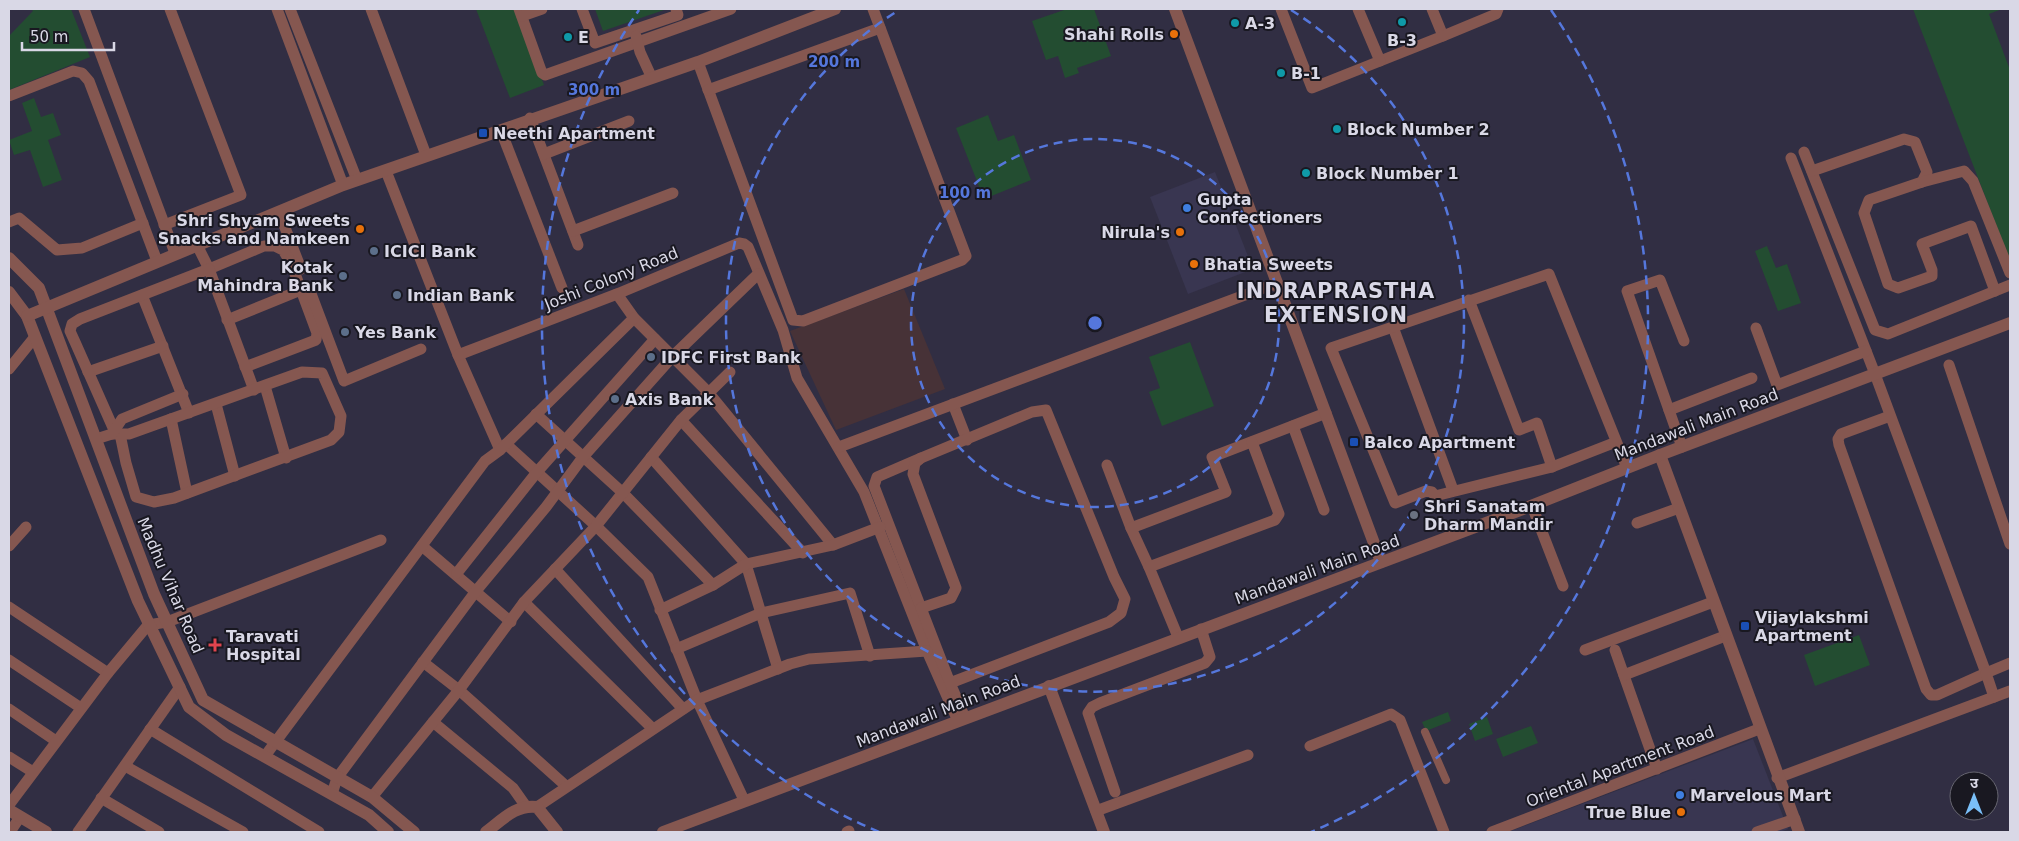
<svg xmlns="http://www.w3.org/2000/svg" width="2019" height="841" viewBox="0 0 2019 841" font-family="'DejaVu Sans','Noto Sans Devanagari',sans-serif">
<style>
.built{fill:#393651}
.education{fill:#473237}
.green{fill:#234d31}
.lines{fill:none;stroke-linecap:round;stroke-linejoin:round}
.pedestrian{stroke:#855750;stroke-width:8}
.minor{stroke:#855750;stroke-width:11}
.tertiary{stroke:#855750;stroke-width:12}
.ring{fill:none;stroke:#5577dc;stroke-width:2.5;stroke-dasharray:9 6}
.culture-dot{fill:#0f9aa8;stroke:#191821;stroke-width:2}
.food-dot{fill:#e8710a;stroke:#191821;stroke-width:2}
.transit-dot{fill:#1a4fb4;stroke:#191821;stroke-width:2}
.shop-dot{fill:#3f7fe0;stroke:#191821;stroke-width:2}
.service-dot{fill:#5c6f8a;stroke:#191821;stroke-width:2}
.worship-dot{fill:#6b7280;stroke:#191821;stroke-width:2}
.health-dot{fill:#e0444e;stroke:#191821;stroke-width:2}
.labels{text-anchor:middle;stroke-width:4;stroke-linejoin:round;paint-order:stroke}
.poi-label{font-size:16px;font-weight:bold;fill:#d9d8e6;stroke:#191821;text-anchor:start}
.street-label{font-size:16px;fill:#d9d8e6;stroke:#191821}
.district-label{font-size:21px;font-weight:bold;letter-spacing:1px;fill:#d9d8e6;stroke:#191821}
.centre{fill:#5577dc;stroke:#191821;stroke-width:2.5}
.ring-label{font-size:15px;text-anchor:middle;font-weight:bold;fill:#5577dc;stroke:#191821;stroke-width:4;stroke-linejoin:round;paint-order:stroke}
</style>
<rect width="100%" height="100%" fill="#312e43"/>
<!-- built -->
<g class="built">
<polygon points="1215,172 1253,269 1188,294 1150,197"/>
<polygon points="1753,739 1788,829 1780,832 1508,832"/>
</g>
<!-- education -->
<polygon class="education" points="904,289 945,389 836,430 790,331"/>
<!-- green -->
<g class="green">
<polygon points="31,9 71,9 90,57 9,90 9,36 33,11"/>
<polygon points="476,9 515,9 544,85 510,98"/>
<polygon points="595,9 664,9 664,10 603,31"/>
<polygon points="1067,9 1094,9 1111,56 1077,68 1079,73 1065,78 1058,56 1046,60 1032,21"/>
<polygon points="1913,9 2002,9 1989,14 2010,70 2010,261"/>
<polygon points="34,98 41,117 53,113 61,135 48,140 62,180 43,187 30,150 14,155 9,140 32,131 22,103"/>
<polygon points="988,115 998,141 1014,135 1031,180 984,199 956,128"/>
<polygon points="1767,246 1776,268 1787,264 1801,303 1778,311 1755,251"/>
<polygon points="1190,342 1214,406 1162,426 1149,392 1160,388 1149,357"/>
<polygon points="1859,635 1870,665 1815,686 1804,655"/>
<polygon points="1448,712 1451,721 1426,731 1422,722"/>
<polygon points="1487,717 1493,734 1475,741 1469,724"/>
<polygon points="1531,726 1538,743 1503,757 1496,739"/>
</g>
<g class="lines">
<!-- pedestrian -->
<polyline class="pedestrian" points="1425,732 1446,780"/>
<!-- minor -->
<g class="minor">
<polyline points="84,9 175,253"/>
<polyline points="277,9 343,185"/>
<polyline points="290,9 357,180"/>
<polyline points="371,9 426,155"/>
<polyline points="519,9 542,73 545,75 731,9"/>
<polyline points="582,9 595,43 678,15 676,9"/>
<polyline points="1281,9 1312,88 1443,36 1432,9"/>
<polyline points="1358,9 1380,61"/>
<polyline points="522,16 542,9"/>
<polyline points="636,36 640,52 651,76"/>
<polyline points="1443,36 1496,14 1498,9"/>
<polyline points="698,62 793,320 803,321 962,260 966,256 873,9"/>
<polyline points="708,90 880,28"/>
<polyline points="9,96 73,71 82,73 89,81 157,261"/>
<polyline points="530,118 578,245"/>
<polyline points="501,131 562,288"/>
<polyline points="1804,152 1875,330 1888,334 2010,285"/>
<polyline points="544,154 629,121"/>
<polyline points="1791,158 1875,374 1986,673 1937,695 1931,695 1926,689 1839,445 1838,439 1841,434 1890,416"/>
<polyline points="386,171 458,355 500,450"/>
<polyline points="1812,171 1904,139 1915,142 1927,172 1922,182 1869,200 1864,213 1888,284 1898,288 1932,276 1932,270 1922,244 1971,226 1995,291"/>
<polyline points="1922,182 1964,171 1973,181 2010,273"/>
<polyline points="279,212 301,269"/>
<polyline points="9,222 19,218 57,250 82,248 143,223"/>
<polyline points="164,225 241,195 170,9"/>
<polyline points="573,231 673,193"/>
<polyline points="197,245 209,269 264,246 275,246 283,250 291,263 317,333 316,340 245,367"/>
<polyline points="310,291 344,381 421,349"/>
<polyline points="617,294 634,318 708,392 833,545"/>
<polyline points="142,295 189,413"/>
<polyline points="1469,300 1519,430 1537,423 1552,467"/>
<polyline points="227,320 301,290"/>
<polyline points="1393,327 1453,490"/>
<polyline points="1756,328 1777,385 1866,351"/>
<polyline points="458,355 617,294 739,243 744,244 748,247 783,330 797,378 864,492 927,651 958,721"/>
<polyline points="1949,365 2010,544"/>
<polyline points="9,369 34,338"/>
<polyline points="88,372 163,346"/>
<polyline points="265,386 286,458"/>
<polyline points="216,404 235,476"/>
<polyline points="953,404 967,440"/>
<polyline points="1669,410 1752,378"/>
<polyline points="536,414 623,493 713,585"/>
<polyline points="171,419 187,493"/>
<polyline points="681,420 803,553"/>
<polyline points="1293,426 1324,510"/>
<polyline points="114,430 75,342 70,331 72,324 80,319 209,269 254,390"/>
<polyline points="112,434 129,434 302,372 322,373 341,416 339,432 331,440 174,498 154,502 136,497 126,463 120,434"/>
<polyline points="96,439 112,434 122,419 183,394"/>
<polyline points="1616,442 1552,467 1435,496 1432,492 1426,491 1395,503 1331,348 1549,274 1627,468"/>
<polyline points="506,444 596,526 648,577 697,700 744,800"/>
<polyline points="839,447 1277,283"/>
<polyline points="1682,447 1627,291 1660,280 1684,341"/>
<polyline points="651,457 746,564 778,669"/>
<polyline points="1107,465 1131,528"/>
<polyline points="1532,506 1563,586"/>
<polyline points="1637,523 1679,508"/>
<polyline points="9,546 26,527"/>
<polyline points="422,546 511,622"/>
<polyline points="1149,567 1131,528 1226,492 1212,457 1326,413"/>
<polyline points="555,569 683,709"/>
<polyline points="457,573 537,472 655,339"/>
<polyline points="524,602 653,729"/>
<polyline points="9,607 108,673"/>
<polyline points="921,608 874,486 877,477 921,458"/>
<polyline points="660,610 713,585 746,564 833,545 880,527"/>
<polyline points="1178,637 1149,567 1275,520 1279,514 1252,442"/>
<polyline points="676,649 761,613 850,593 870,656"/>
<polyline points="1585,650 1713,602"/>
<polyline points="1615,650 1657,769"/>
<polyline points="9,660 81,708"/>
<polyline points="423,662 459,690 566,786"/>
<polyline points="1624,675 1725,636"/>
<polyline points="950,683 921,608 951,598 956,588 913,474 915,463 921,458 1032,412 1046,410 1114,577 1125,599 1121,613 1109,622 950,683 965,718"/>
<polyline points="1994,697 1986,673 2010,663"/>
<polyline points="9,709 56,741"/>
<polyline points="433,722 513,788 525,805"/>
<polyline points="150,729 319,832"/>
<polyline points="1310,746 1391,714 1400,720 1444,832"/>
<polyline points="265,756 485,461 500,450 634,318"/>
<polyline points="9,757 33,772"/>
<polyline points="125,766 243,832"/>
<polyline points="1777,778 2010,691"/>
<polyline points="1115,792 1088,713 1092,707 1100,703 1205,663 1210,657 1201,629"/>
<polyline points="332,794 337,778 476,591 546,507 583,457 673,356 758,274"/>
<polyline points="372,797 459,690 524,602 596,526 681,420 730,372"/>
<polyline points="101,798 159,832"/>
<polyline points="9,805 108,673 148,625 167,622 381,540"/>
<polyline points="537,807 697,700 790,664 809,659 927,651"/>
<polyline points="1096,811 1248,755"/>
<polyline points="10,832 20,817"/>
<polyline points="78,832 180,687"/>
<polyline points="847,832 849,831"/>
<polyline points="1492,832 1759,729"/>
<polyline points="1757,832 1795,819"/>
</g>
<!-- tertiary -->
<g class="tertiary">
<polyline points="1175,9 1381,562"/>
<polyline points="9,258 39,288 154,594 203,700 372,797 414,832"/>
<polyline points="9,292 27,316 138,601 189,707 226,735 369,815 388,832"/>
<polyline points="27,316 343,185 698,62 835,9"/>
<polyline points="1660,455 1799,832"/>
<polyline points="1049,686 1104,832"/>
<polyline points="9,810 46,832"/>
<path d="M486,832c16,-12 30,-28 51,-25l20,25"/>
<polyline points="663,832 1518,511 1660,455 2010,323"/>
</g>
</g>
<!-- distance rings -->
<g class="ring">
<circle cx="1095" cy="323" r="184"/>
<path d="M1291 10A369 369 0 1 1 899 10"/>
<path d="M879 832A553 553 0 0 1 639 10M1551 10A553 553 0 0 1 1311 832"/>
</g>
<!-- markers -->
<g class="culture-dot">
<circle cx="1402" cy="22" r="5"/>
<circle cx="1235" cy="23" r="5"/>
<circle cx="568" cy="37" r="5"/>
<circle cx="1281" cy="73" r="5"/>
<circle cx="1337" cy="129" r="5"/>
<circle cx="1306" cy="173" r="5"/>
</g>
<g class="food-dot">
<circle cx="1174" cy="34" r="5"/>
<circle cx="360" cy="229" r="5"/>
<circle cx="1180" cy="232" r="5"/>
<circle cx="1194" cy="264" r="5"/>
<circle cx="1681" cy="812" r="5"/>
</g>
<g class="transit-dot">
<rect x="478" y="128" width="10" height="10" rx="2.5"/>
<rect x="1349" y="437" width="10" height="10" rx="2.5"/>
<rect x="1740" y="621" width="10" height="10" rx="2.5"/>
</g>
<g class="shop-dot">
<circle cx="1187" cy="208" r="5"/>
<circle cx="1680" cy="795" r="5"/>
</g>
<g class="service-dot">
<circle cx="374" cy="251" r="5"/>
<circle cx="343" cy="276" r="5"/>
<circle cx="397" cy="295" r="5"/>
<circle cx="345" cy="332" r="5"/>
<circle cx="651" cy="357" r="5"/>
<circle cx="615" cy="399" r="5"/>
</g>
<circle class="worship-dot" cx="1414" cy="515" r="5"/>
<path class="health-dot" d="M212.5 637.5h5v5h5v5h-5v5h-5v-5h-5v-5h5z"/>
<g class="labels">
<!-- poi labels -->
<g class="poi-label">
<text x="1245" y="29">A-3</text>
<text x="1164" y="40" text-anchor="end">Shahi Rolls</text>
<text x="578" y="43">E</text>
<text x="1402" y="46" text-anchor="middle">B-3</text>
<text x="1291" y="79">B-1</text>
<text x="1347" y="135">Block Number 2</text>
<text x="493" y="139">Neethi Apartment</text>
<text x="1316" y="179">Block Number 1</text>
<text x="1197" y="205">Gupta<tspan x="1197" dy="18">Confectioners</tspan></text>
<text x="350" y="226" text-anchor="end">Shri Shyam Sweets<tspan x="350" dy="18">Snacks and Namkeen</tspan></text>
<text x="1170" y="238" text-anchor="end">Nirula's</text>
<text x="384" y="257">ICICI Bank</text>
<text x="1204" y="270">Bhatia Sweets</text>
<text x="333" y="273" text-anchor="end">Kotak<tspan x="333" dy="18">Mahindra Bank</tspan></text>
<text x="407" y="301">Indian Bank</text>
<text x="355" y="338">Yes Bank</text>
<text x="661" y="363">IDFC First Bank</text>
<text x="625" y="405">Axis Bank</text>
<text x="1364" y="448">Balco Apartment</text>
<text x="1424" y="512">Shri Sanatam<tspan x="1424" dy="18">Dharm Mandir</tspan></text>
<text x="1755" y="623">Vijaylakshmi<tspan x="1755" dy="18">Apartment</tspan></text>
<text x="226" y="642">Taravati<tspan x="226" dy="18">Hospital</tspan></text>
<text x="1690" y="801">Marvelous Mart</text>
<text x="1671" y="818" text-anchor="end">True Blue</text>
</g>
<!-- street labels -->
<g class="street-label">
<text transform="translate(611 278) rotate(-22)" y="6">Joshi Colony Road</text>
<text transform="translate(1696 424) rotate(-21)" y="6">Mandawali Main Road</text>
<text transform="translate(1317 569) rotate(-20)" y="6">Mandawali Main Road</text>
<text transform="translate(171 585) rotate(67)" y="6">Madhu Vihar Road</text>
<text transform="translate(938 711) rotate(-21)" y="6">Mandawali Main Road</text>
<text transform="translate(1620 766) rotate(-21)" y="6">Oriental Apartment Road</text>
</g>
<!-- district labels -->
<g class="district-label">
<text x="1336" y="298">INDRAPRASTHA<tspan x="1336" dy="24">EXTENSION</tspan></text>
</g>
</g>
<circle cx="1095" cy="323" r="8" class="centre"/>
<g class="ring-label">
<text x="834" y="67">200 m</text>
<text x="594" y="95">300 m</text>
<text x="965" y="198">100 m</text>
</g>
<!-- border -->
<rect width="2019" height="841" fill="none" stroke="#d9d8e6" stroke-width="20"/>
<!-- north arrow -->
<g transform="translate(1974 796)"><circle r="24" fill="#191821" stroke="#666570"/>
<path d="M0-4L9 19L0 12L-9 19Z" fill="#7abff8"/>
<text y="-8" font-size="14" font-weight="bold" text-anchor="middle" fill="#d9d8e6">उ</text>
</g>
<!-- scale -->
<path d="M22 42v8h92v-8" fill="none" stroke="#d9d8e6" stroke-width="2.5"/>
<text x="30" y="42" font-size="15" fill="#d9d8e6" stroke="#191821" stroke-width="4" paint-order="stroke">50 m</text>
</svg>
